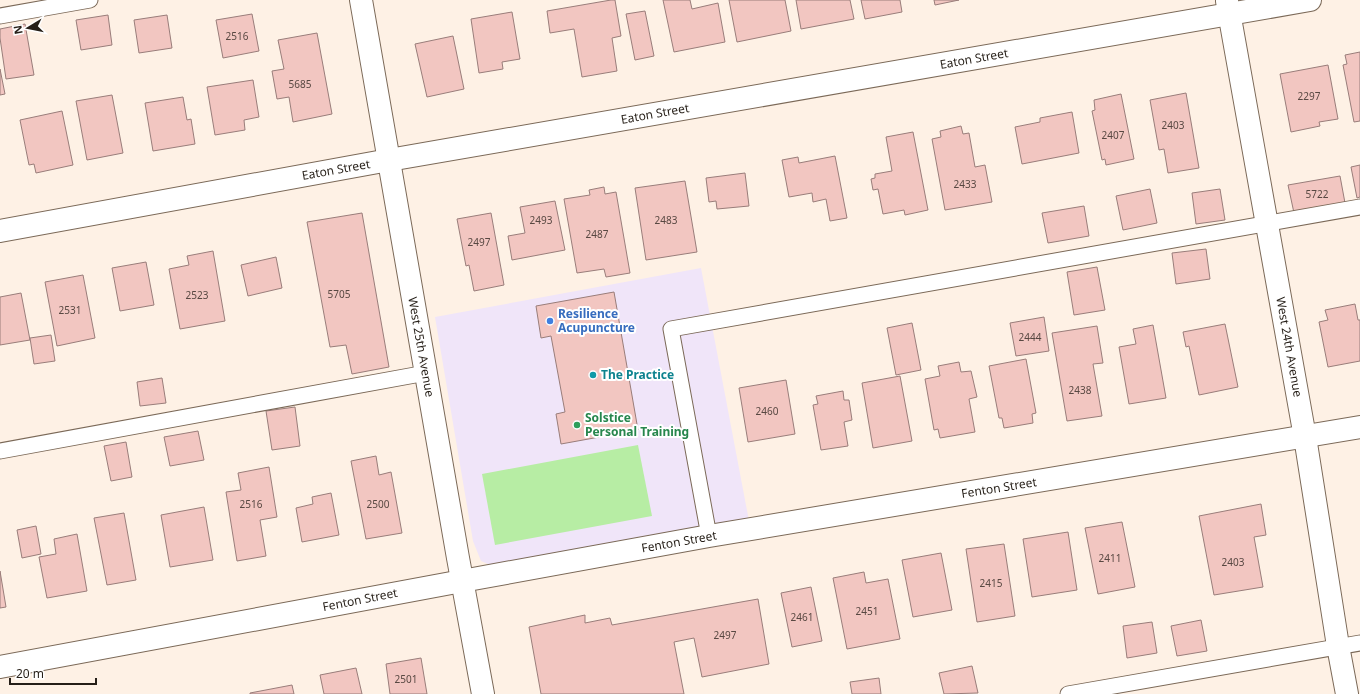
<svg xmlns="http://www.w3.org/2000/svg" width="1360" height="694" viewBox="0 0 1360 694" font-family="'Noto Sans',sans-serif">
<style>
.commercial{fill:#f0e5f9}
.green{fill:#b7eda4}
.building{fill:#f2c6c1;stroke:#997d7a}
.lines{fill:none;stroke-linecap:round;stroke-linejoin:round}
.service-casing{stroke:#7b6958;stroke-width:17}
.minor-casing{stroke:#7b6958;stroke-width:24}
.service{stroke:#fff;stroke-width:15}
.minor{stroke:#fff;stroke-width:22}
.shop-dot{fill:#3f7fe0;stroke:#fff;stroke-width:1.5}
.culture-dot{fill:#0f9aa8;stroke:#fff;stroke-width:1.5}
.leisure-dot{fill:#2e9e5b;stroke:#fff;stroke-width:1.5}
.labels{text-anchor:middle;stroke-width:4;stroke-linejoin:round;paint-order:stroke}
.number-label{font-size:10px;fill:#584842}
.street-label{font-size:12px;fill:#251e17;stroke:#fff}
.shop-label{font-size:12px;font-weight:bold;fill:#366cbe;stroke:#fff;text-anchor:start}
.culture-label{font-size:12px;font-weight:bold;fill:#0d838f;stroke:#fff;text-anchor:start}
.leisure-label{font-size:12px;font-weight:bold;fill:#27864d;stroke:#fff;text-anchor:start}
</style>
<rect width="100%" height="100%" fill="#fef1e5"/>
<!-- commercial -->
<polygon class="commercial" points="701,268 749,521 495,567 481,561 473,541 435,317"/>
<!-- green -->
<polygon class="green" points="638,445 652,516 495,545 482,474"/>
<!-- building -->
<g class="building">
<polygon points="611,0 615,0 621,36 612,38 617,71 582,77 574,29 550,33 547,11"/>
<polygon points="663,0 690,0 692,9 718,3 725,42 674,52"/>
<polygon points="729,0 785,0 791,31 737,42"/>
<polygon points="796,0 850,0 854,19 801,29"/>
<polygon points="861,0 900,0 902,12 865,19"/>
<polygon points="934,0 959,0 935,5"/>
<polygon points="645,11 654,56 635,60 626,14"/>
<polygon points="512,12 520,59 502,62 503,69 479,73 471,19"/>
<polygon points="252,14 259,51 223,58 216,20"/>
<polygon points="108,15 112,45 81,50 76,20"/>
<polygon points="167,15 172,48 139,53 134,20"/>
<polygon points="25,24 34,75 6,79 0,38 0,29"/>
<polygon points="317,33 332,114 293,122 289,97 277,99 272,71 284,69 278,40"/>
<polygon points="453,36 464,89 427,97 415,44"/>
<polygon points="1360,52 1360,121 1354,122 1343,65 1347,64 1345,55"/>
<polygon points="1328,65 1338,119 1319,122 1320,126 1291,132 1280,74"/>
<polygon points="0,69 5,94 0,95"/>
<polygon points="253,80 259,117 244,120 245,130 215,135 207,87"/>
<polygon points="1186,93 1199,168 1168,173 1164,149 1159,150 1150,100"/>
<polygon points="1121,94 1134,159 1106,165 1105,159 1102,160 1092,111 1095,110 1094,100"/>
<polygon points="112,95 123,153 87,160 76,101"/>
<polygon points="183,97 187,120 191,119 195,144 153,151 145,103"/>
<polygon points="62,111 73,165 36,173 34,164 29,165 20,120"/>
<polygon points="1072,112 1079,153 1022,164 1015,127 1040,122 1040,118"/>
<polygon points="961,126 963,134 969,133 975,167 985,165 992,202 945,210 932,139 941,137 940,131"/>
<polygon points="913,132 928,210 905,215 904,210 883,214 878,189 873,190 871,179 875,178 875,174 892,171 886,137"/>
<polygon points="835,156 847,218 830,221 826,199 813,202 812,193 789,197 782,160 798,157 799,163"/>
<polygon points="1360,165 1360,197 1357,198 1351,167"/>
<polygon points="745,173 749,206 717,209 716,201 709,202 706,178"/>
<polygon points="1340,176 1345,203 1294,213 1288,185"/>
<polygon points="685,181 697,252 646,260 635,188"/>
<polygon points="604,187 605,194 616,192 630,273 606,277 604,269 577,273 564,199 590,195 589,190"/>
<polygon points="1150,189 1157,223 1123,230 1116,196"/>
<polygon points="1220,189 1225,220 1196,224 1192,193"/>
<polygon points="555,201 565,250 512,260 508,236 525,233 520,207"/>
<polygon points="1084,206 1089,236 1048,243 1042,213"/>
<polygon points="362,213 389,367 352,374 346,345 330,347 307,222"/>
<polygon points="491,213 504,285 474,291 469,265 466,266 457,219"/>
<polygon points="1206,249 1210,279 1176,284 1172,253"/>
<polygon points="213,251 225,321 180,329 169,269 189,265 187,256"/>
<polygon points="276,257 282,288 248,296 241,265"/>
<polygon points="146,262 154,305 120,311 112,268"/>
<polygon points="1097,267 1105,310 1074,315 1067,272"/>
<polygon points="83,275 95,338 57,346 45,282"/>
<polygon points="614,292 638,430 561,444 556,414 565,412 551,336 541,338 536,306"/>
<polygon points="21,293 30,340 0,345 0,297"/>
<polygon points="1355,304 1358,320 1360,320 1360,361 1328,367 1319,322 1328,320 1325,310"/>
<polygon points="1044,317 1049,351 1016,356 1010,323"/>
<polygon points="912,323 921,370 896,375 887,328"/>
<polygon points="1225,324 1238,387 1199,395 1189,346 1186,347 1183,332"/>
<polygon points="1153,325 1166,398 1129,404 1119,347 1136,344 1133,329"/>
<polygon points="1097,326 1103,363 1093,364 1102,416 1067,421 1052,333"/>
<polygon points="51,335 55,361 34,364 30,338"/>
<polygon points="1026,359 1036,413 1032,414 1033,423 1004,428 1002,418 999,418 989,366"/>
<polygon points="959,362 961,372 971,371 977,397 969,399 975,432 940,438 938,429 934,430 925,379 940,376 938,366"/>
<polygon points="900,376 912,441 873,448 862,383"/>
<polygon points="162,378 166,403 140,406 137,382"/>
<polygon points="786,380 795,434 748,442 739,388"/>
<polygon points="843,391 844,400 849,400 852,420 844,422 848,446 821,450 813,405 818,404 816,396"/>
<polygon points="295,407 300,446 272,450 266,411"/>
<polygon points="198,431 204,460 170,466 164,437"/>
<polygon points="126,442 132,477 111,481 104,446"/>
<polygon points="376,456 379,475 391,472 402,533 366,539 351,461"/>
<polygon points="269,467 277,517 260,520 266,556 237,561 226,492 241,490 238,473"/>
<polygon points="331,493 339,535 302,542 296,508 313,504 312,497"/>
<polygon points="1261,504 1266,535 1254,537 1263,587 1214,595 1199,516"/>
<polygon points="204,507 213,560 170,567 161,515"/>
<polygon points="124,513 136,580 107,585 94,518"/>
<polygon points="1122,522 1135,587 1098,594 1085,528"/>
<polygon points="36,526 41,554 22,558 17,530"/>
<polygon points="1068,532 1077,590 1032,597 1023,539"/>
<polygon points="77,534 87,591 47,598 39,557 56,554 54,539"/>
<polygon points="1004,544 1015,616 977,622 966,549"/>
<polygon points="941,553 952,610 913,617 902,560"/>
<polygon points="0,571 6,607 0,608"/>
<polygon points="864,572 866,583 888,579 900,639 847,649 833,578"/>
<polygon points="811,587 822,641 792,647 781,593"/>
<polygon points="758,599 769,664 702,677 694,638 674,642 684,694 541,694 529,627 585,615 585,623 610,618 612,625"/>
<polygon points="1201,620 1207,651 1177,656 1171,626"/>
<polygon points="1152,622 1157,653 1127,658 1123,626"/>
<polygon points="421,658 427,694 390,694 386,664"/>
<polygon points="972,666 978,693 944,694 939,673"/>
<polygon points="356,668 362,694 324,694 320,675"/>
<polygon points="879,678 881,694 852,694 850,682"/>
<polygon points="292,685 294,694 250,694 250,693"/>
</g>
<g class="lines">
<defs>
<g id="service">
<polyline points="0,16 90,0"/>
<polyline points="0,451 426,373"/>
<polyline points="709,536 671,329 1360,207"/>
<polyline points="1068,694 1360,643"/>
</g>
<g id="minor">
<polyline points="361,0 458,558 483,694"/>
<polyline points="1227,1 1305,437 1338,646 1347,694"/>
<polyline points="0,231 389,160 1310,0"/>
<polyline points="0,667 462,581 709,536 1360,427"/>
</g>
</defs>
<!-- service casing -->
<use href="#service" class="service-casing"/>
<!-- minor casing -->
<use href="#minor" class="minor-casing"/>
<!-- service -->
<use href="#service" class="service"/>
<!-- minor -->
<use href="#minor" class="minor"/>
</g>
<!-- markers -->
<circle class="shop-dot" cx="550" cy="321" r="4"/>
<circle class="culture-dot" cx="593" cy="375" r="4"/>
<circle class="leisure-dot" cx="577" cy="425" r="4"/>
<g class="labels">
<!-- number labels -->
<g class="number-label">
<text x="237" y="40">2516</text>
<text x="300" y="88">5685</text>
<text x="1309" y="100">2297</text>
<text x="1173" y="129">2403</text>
<text x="1113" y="139">2407</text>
<text x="965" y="188">2433</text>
<text x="1317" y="198">5722</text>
<text x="541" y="224">2493</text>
<text x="666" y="224">2483</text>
<text x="597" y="238">2487</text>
<text x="479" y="246">2497</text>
<text x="339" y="298">5705</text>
<text x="197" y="299">2523</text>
<text x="70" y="314">2531</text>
<text x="1030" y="341">2444</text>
<text x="1080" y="394">2438</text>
<text x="767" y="415">2460</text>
<text x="251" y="508">2516</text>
<text x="378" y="508">2500</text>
<text x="1110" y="562">2411</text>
<text x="1233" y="566">2403</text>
<text x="991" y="587">2415</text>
<text x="867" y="615">2451</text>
<text x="802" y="621">2461</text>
<text x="725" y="639">2497</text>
<text x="406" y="683">2501</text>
</g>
<!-- street labels -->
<g class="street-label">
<text transform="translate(974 59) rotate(-10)" y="4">Eaton Street</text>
<text transform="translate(655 114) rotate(-10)" y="4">Eaton Street</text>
<text transform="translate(336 170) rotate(-10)" y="4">Eaton Street</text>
<text transform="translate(421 347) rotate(80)" y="4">West 25th Avenue</text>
<text transform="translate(1289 347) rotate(80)" y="4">West 24th Avenue</text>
<text transform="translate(999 488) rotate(-9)" y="4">Fenton Street</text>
<text transform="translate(679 542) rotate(-10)" y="4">Fenton Street</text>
<text transform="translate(360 600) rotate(-11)" y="4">Fenton Street</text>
</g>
<!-- shop labels -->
<g class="shop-label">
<text x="558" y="318">Resilience<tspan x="558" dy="14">Acupuncture</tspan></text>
</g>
<!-- culture labels -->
<g class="culture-label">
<text x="601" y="379">The Practice</text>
</g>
<!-- leisure labels -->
<g class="leisure-label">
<text x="585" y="422">Solstice<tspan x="585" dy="14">Personal Training</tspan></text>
</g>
</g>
<!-- north arrow -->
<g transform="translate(28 28) rotate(260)" stroke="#ffffff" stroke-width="3" paint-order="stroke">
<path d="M0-3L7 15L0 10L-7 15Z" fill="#251e17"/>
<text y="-6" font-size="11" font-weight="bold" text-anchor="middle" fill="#251e17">N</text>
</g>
<!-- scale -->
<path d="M10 678v6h86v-6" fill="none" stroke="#251e17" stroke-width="2"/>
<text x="16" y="678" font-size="12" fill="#251e17" stroke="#ffffff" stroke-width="3" paint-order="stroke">20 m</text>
</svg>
